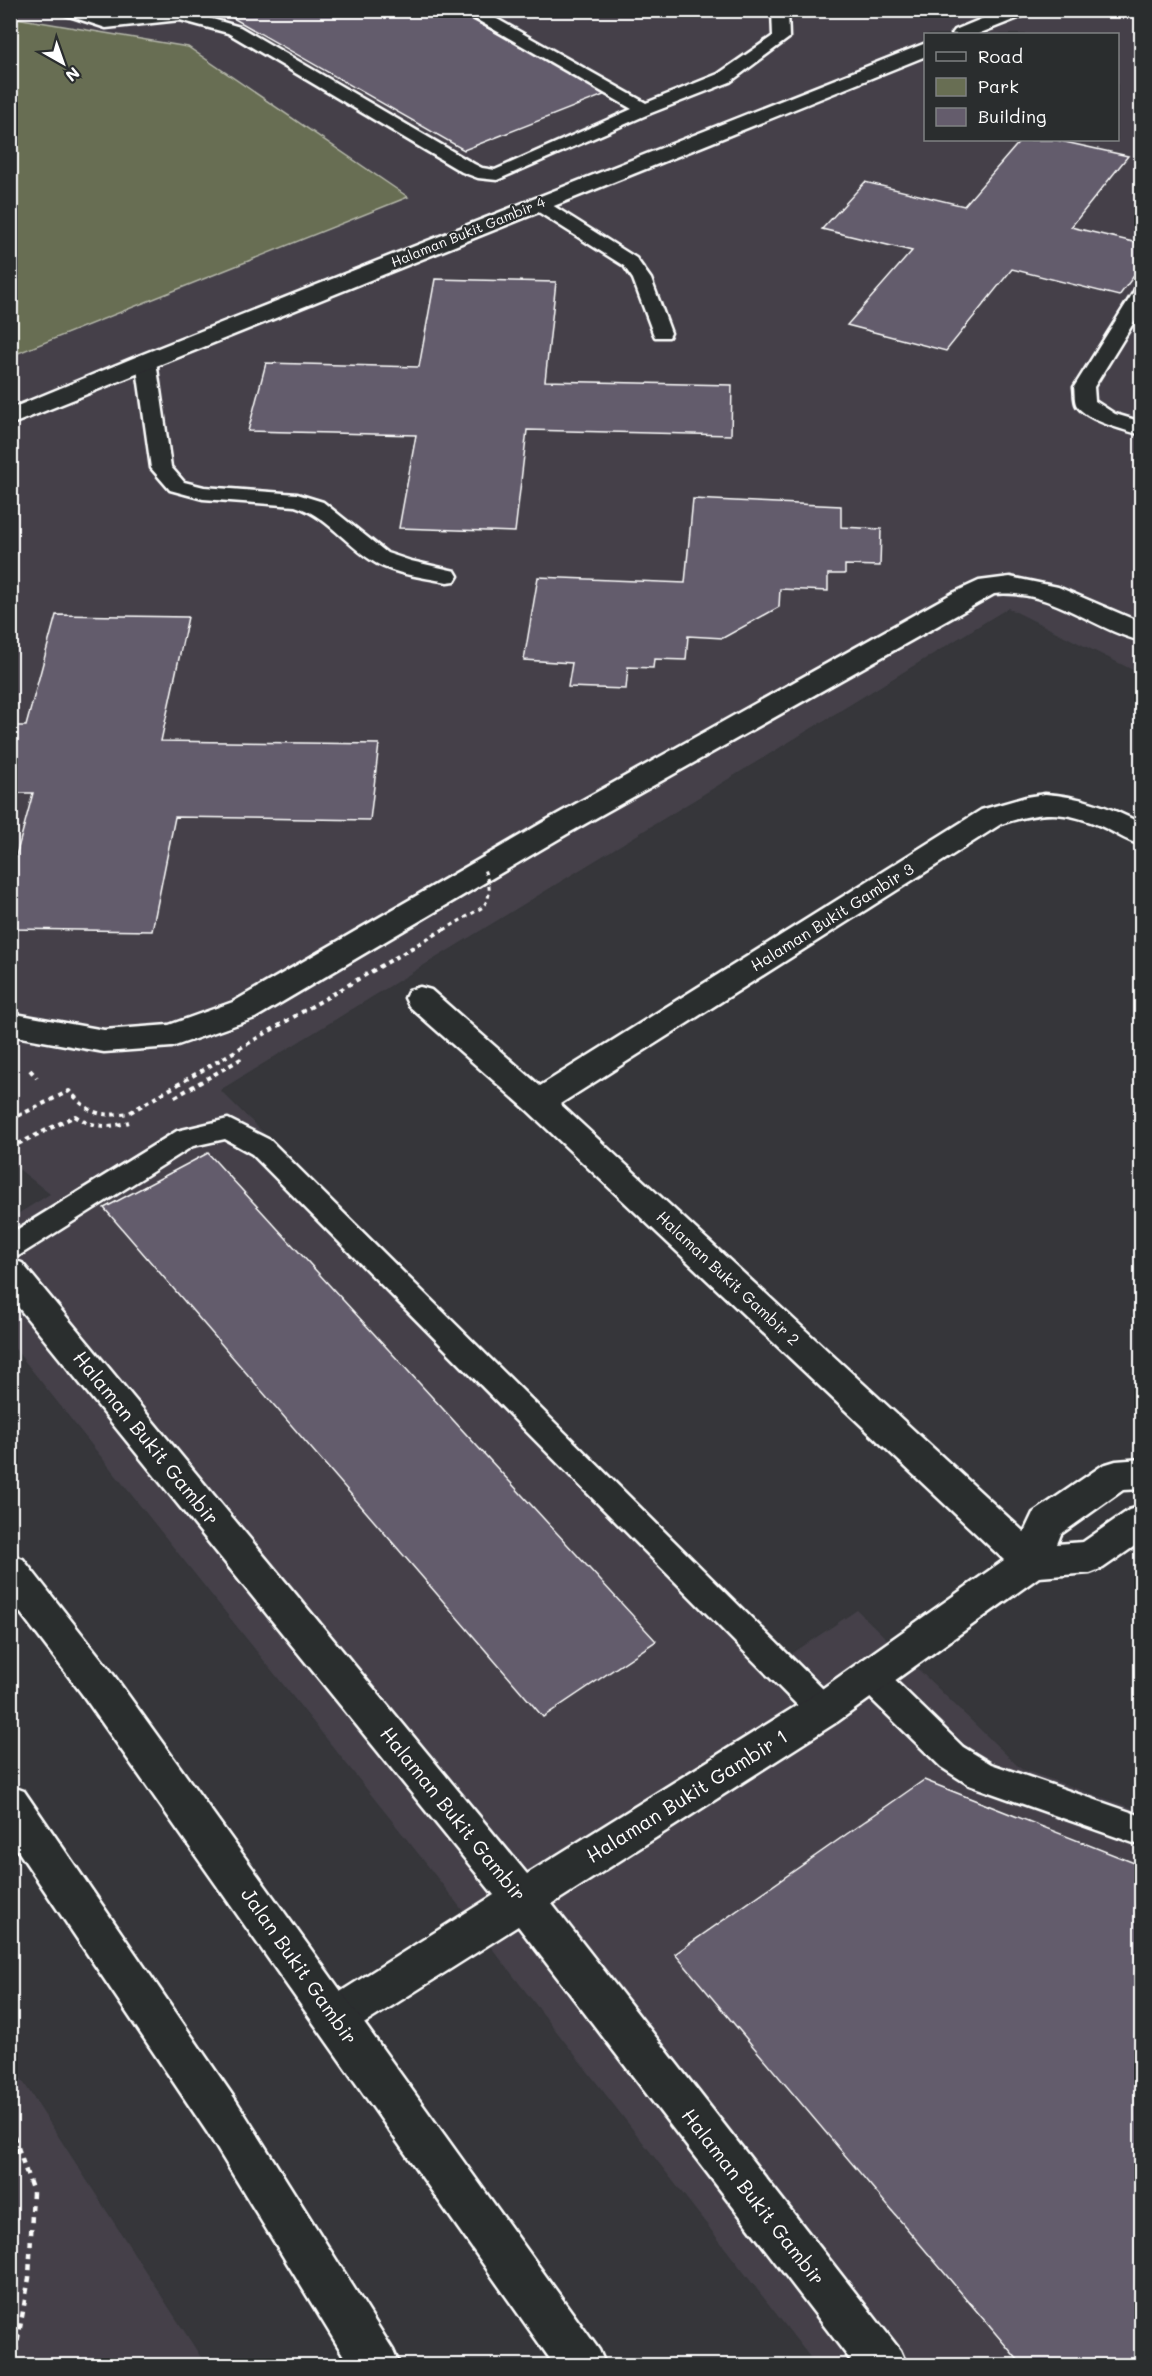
<svg xmlns="http://www.w3.org/2000/svg" width="1152" height="2376" viewBox="0 0 1152 2376" font-family="Mali,sans-serif">
<style>
.built{fill:#444149;fill-rule:evenodd}
.green{fill:#686e53;stroke:#b4b6a9;stroke-width:1.5}
.building{fill:#645c6c;stroke:#fff;stroke-width:1.5}
.lines{fill:none;stroke-linecap:round;stroke-linejoin:round}
.lane-casing{stroke:#fff;stroke-width:5}
.street-casing{stroke:#fff;stroke-width:5}
.primary-casing{stroke:#fff;stroke-width:5}
.path-far1{stroke:#fff;stroke-width:4;stroke-dasharray:4.5 4.5;stroke-linecap:butt}
.path{stroke:#fff;stroke-width:4.5;stroke-dasharray:6 6;stroke-linecap:butt}
.lane{fill:#2a2d2e;fill-rule:evenodd}
.street{fill:#2a2d2e;fill-rule:evenodd}
.primary{fill:#2a2d2e;fill-rule:evenodd}
.path-bridge-far1{stroke:#fff;stroke-width:3;stroke-dasharray:4 4;stroke-linecap:butt}
.path-bridge{stroke:#fff;stroke-width:4;stroke-dasharray:4.5 4.5;stroke-linecap:butt}
.labels{text-anchor:middle;stroke-width:4.5;stroke-linejoin:round;paint-order:stroke}
.far-street-label{font-size:14px;fill:#fff;stroke:#2a2d2e}
.street-label{font-size:16px;fill:#fff;stroke:#2a2d2e}
.near-street-label{font-size:20px;fill:#fff;stroke:#2a2d2e}
</style>
<rect width="100%" height="100%" fill="#36363a"/>
<filter id="ink" filterUnits="userSpaceOnUse"><feTurbulence type="fractalNoise" baseFrequency=".0167" numOctaves="2"/><feDisplacementMap in="SourceGraphic" scale="12" xChannelSelector="R" yChannelSelector="G"/><feConvolveMatrix kernelMatrix="1 2 1 2 8 2 1 2 1" color-interpolation-filters="sRGB"/></filter>
<g filter="url(#ink)">
<!-- built -->
<g class="built">
<path d="M11,11h1130v663l-133,-66 -788,482 570,565 67,-45 164,159 120,42v554h-325l-395,-508 -410,-513v-126l39,-24 -40,-32zM926,34h192v106h-192z"/>
<polygon points="10,2063 11,2063 206,2365 11,2365"/>
</g>
<!-- green -->
<polygon class="green" points="16,18 188,47 408,197 11,356 10,20"/>
<!-- building -->
<g class="building">
<polygon points="219,10 454,10 609,93 464,150"/>
<polygon points="1021,140 1056,140 1128,156 1071,227 1142,244 1142,265 1119,296 1012,269 946,351 847,325 912,251 822,229 865,182 964,206"/>
<polygon points="435,279 556,282 545,381 732,385 731,435 527,430 515,532 399,528 416,435 248,431 266,363 419,367"/>
<polygon points="693,499 841,506 841,527 881,529 880,566 845,565 845,574 828,574 828,591 780,589 779,607 723,638 688,636 686,660 654,659 653,668 628,667 626,689 568,687 572,663 524,660 538,577 685,583"/>
<polygon points="56,615 188,617 161,741 379,744 370,820 175,817 152,931 10,929 10,878 33,793 10,793 10,726 26,726"/>
<polygon points="208,1153 656,1641 543,1717 104,1208"/>
<polygon points="924,1780 1142,1866 1142,2366 1023,2366 675,1954"/>
</g>
<g class="lines">
<defs>
<g id="lane">
<polygon points="58,10 84,10 107,18 181,10 240,27 474,164 482,168 495,170 632,109 460,10 481,10 646,103 718,74 773,36 772,10 788,10 789,38 730,82 651,113 497,180 478,178 462,172 228,33 180,20 106,28 60,13"/>
<polygon points="538,199 544,200 636,258 651,279 671,333 669,337 655,337 653,333 633,279 624,266 532,208 529,204 532,200"/>
<path d="M1142,288v21l-48,78 1,14 20,13 27,8v13c-18,-5 -54,-14 -65,-29 -3,-5 -2,-13 -3,-19l59,-94 2,-4z"/>
<path d="M146,355l7,2 3,4 15,106 13,15 20,5 93,7 26,8 64,51 24,8 44,10 3,5 -3,5 -8,1c-24,-5 -56,-8 -76,-22 -26,-17 -46,-45 -76,-54l-92,-7 -33,-9 -19,-22 -15,-107 3,-4z"/>
<polygon points="228,1119 270,1140 834,1700 839,1710 834,1720 823,1724 812,1720 252,1154 225,1139 193,1146 20,1255 10,1258 10,1234 177,1131"/>
<polygon points="870,1663 881,1667 963,1747 991,1764 1142,1816 1142,1846 969,1785 941,1767 859,1687 854,1677 859,1667"/>
</g>
<g id="street">
<polygon points="1003,10 1030,10 1028,14 978,34 952,34 955,30"/>
<polygon points="926,43 926,56 10,425 10,409 138,356"/>
<path d="M1010,577l48,10 84,36v18c-53,-13 -88,-52 -148,-47l-427,240 -312,184 -83,29 -68,5 -94,-17v-22l94,17 65,-5 64,-23 314,-182 406,-227 26,-12z"/>
<path d="M1045,794c34,2 65,13 95,29l2,22c-13,-3 -23,-10 -35,-16 -40,-19 -64,-19 -106,-5l-441,280 464,428 9,-19 70,-48 13,-4 26,-2v30l-19,1 -62,44 -4,10 26,-2 46,-32 13,-4v35l-39,27 -13,5 -51,4 -202,145 -285,182 348,446 7,16h-52l-337,-440 -167,106 -15,6 -15,-6 -6,-14 6,-14 173,-109 -484,-598v-38l12,4 505,611 282,-176 195,-138 -477,-450 -118,-104 -4,-8 4,-8 11,-3 11,3 109,96 441,-276 45,-13z"/>
</g>
<g id="primary">
<polygon points="10,1554 23,1559 110,1670 599,2350 606,2366 555,2366 82,1694 10,1599"/>
<polygon points="10,1786 24,1791 237,2102 393,2350 400,2366 350,2366 207,2132 10,1839"/>
</g>
</defs>
<!-- lane casing -->
<use href="#lane" class="lane-casing"/>
<!-- street casing -->
<use href="#street" class="street-casing"/>
<!-- primary casing -->
<use href="#primary" class="primary-casing"/>
<!-- path-far1 -->
<g class="path-far1">
<polyline points="30,1070 37,1078"/>
<polyline points="175,1097 244,1057"/>
<path d="M10,1148l65,-32c18,12 34,12 54,6"/>
</g>
<!-- path -->
<polyline class="path" points="10,2124 33,2192 29,2278 13,2366"/>
<!-- lane -->
<use href="#lane" class="lane"/>
<!-- street -->
<use href="#street" class="street"/>
<!-- primary -->
<use href="#primary" class="primary"/>
<!-- path-bridge-far1 -->
<path class="path-bridge-far1" d="M444,930l39,-23c10,-13 6,-23 1,-38"/>
<!-- path-bridge -->
<path class="path-bridge" d="M10,1120l59,-29c22,23 28,26 60,22l317,-185"/>
</g>
</g>
<g class="labels">
<!-- far-street labels -->
<g class="far-street-label">
<text transform="translate(468 232) rotate(-22)" y="5">Halaman Bukit Gambir 4</text>
</g>
<!-- street labels -->
<g class="street-label">
<text transform="translate(832 917) rotate(-32)" y="6">Halaman Bukit Gambir 3</text>
<text transform="translate(728 1278) rotate(43)" y="6">Halaman Bukit Gambir 2</text>
</g>
<!-- near-street labels -->
<g class="near-street-label">
<text transform="translate(146 1438) rotate(51)" y="7">Halaman Bukit Gambir</text>
<text transform="translate(687 1796) rotate(-32)" y="7">Halaman Bukit Gambir 1</text>
<text transform="translate(453 1814) rotate(51)" y="7">Halaman Bukit Gambir</text>
<text transform="translate(299 1966) rotate(55)" y="7">Jalan Bukit Gambir</text>
<text transform="translate(753 2197) rotate(52)" y="7">Halaman Bukit Gambir</text>
</g>
</g>
<!-- margin -->
<rect width="1152" height="2376" fill="none" stroke="#2a2d2e" stroke-width="36"/>
<rect x="18" y="18" width="1116" height="2340" fill="none" stroke="#fff" stroke-width="2" filter="url(#ink)"/>
<!-- legend -->
<rect x="924" y="33" width="195" height="108" fill="#2a2d2e" stroke="#7f8182" stroke-width="1.5"/>
<rect x="936" y="52" width="30" height="9" fill="#2a2d2e" stroke="#7f8182" stroke-width="1.5"/>
<text x="978" y="63" font-size="18" fill="#ffffff">Road</text>
<rect x="936" y="78" width="30" height="18" fill="#686e53" stroke="#7f8182" stroke-width="1.5"/>
<text x="978" y="93" font-size="18" fill="#ffffff">Park</text>
<rect x="936" y="108" width="30" height="18" fill="#645c6c" stroke="#7f8182" stroke-width="1.5"/>
<text x="978" y="123" font-size="18" fill="#ffffff">Building</text>
<!-- north arrow -->
<g transform="translate(63 63) rotate(140)" stroke="#2a2d2e" stroke-width="4.5" paint-order="stroke">
<path d="M0-4.5L10 22L0 15L-10 22Z" fill="#ffffff"/>
<text y="-9" font-size="16" font-weight="bold" text-anchor="middle" fill="#ffffff">N</text>
</g>
</svg>
